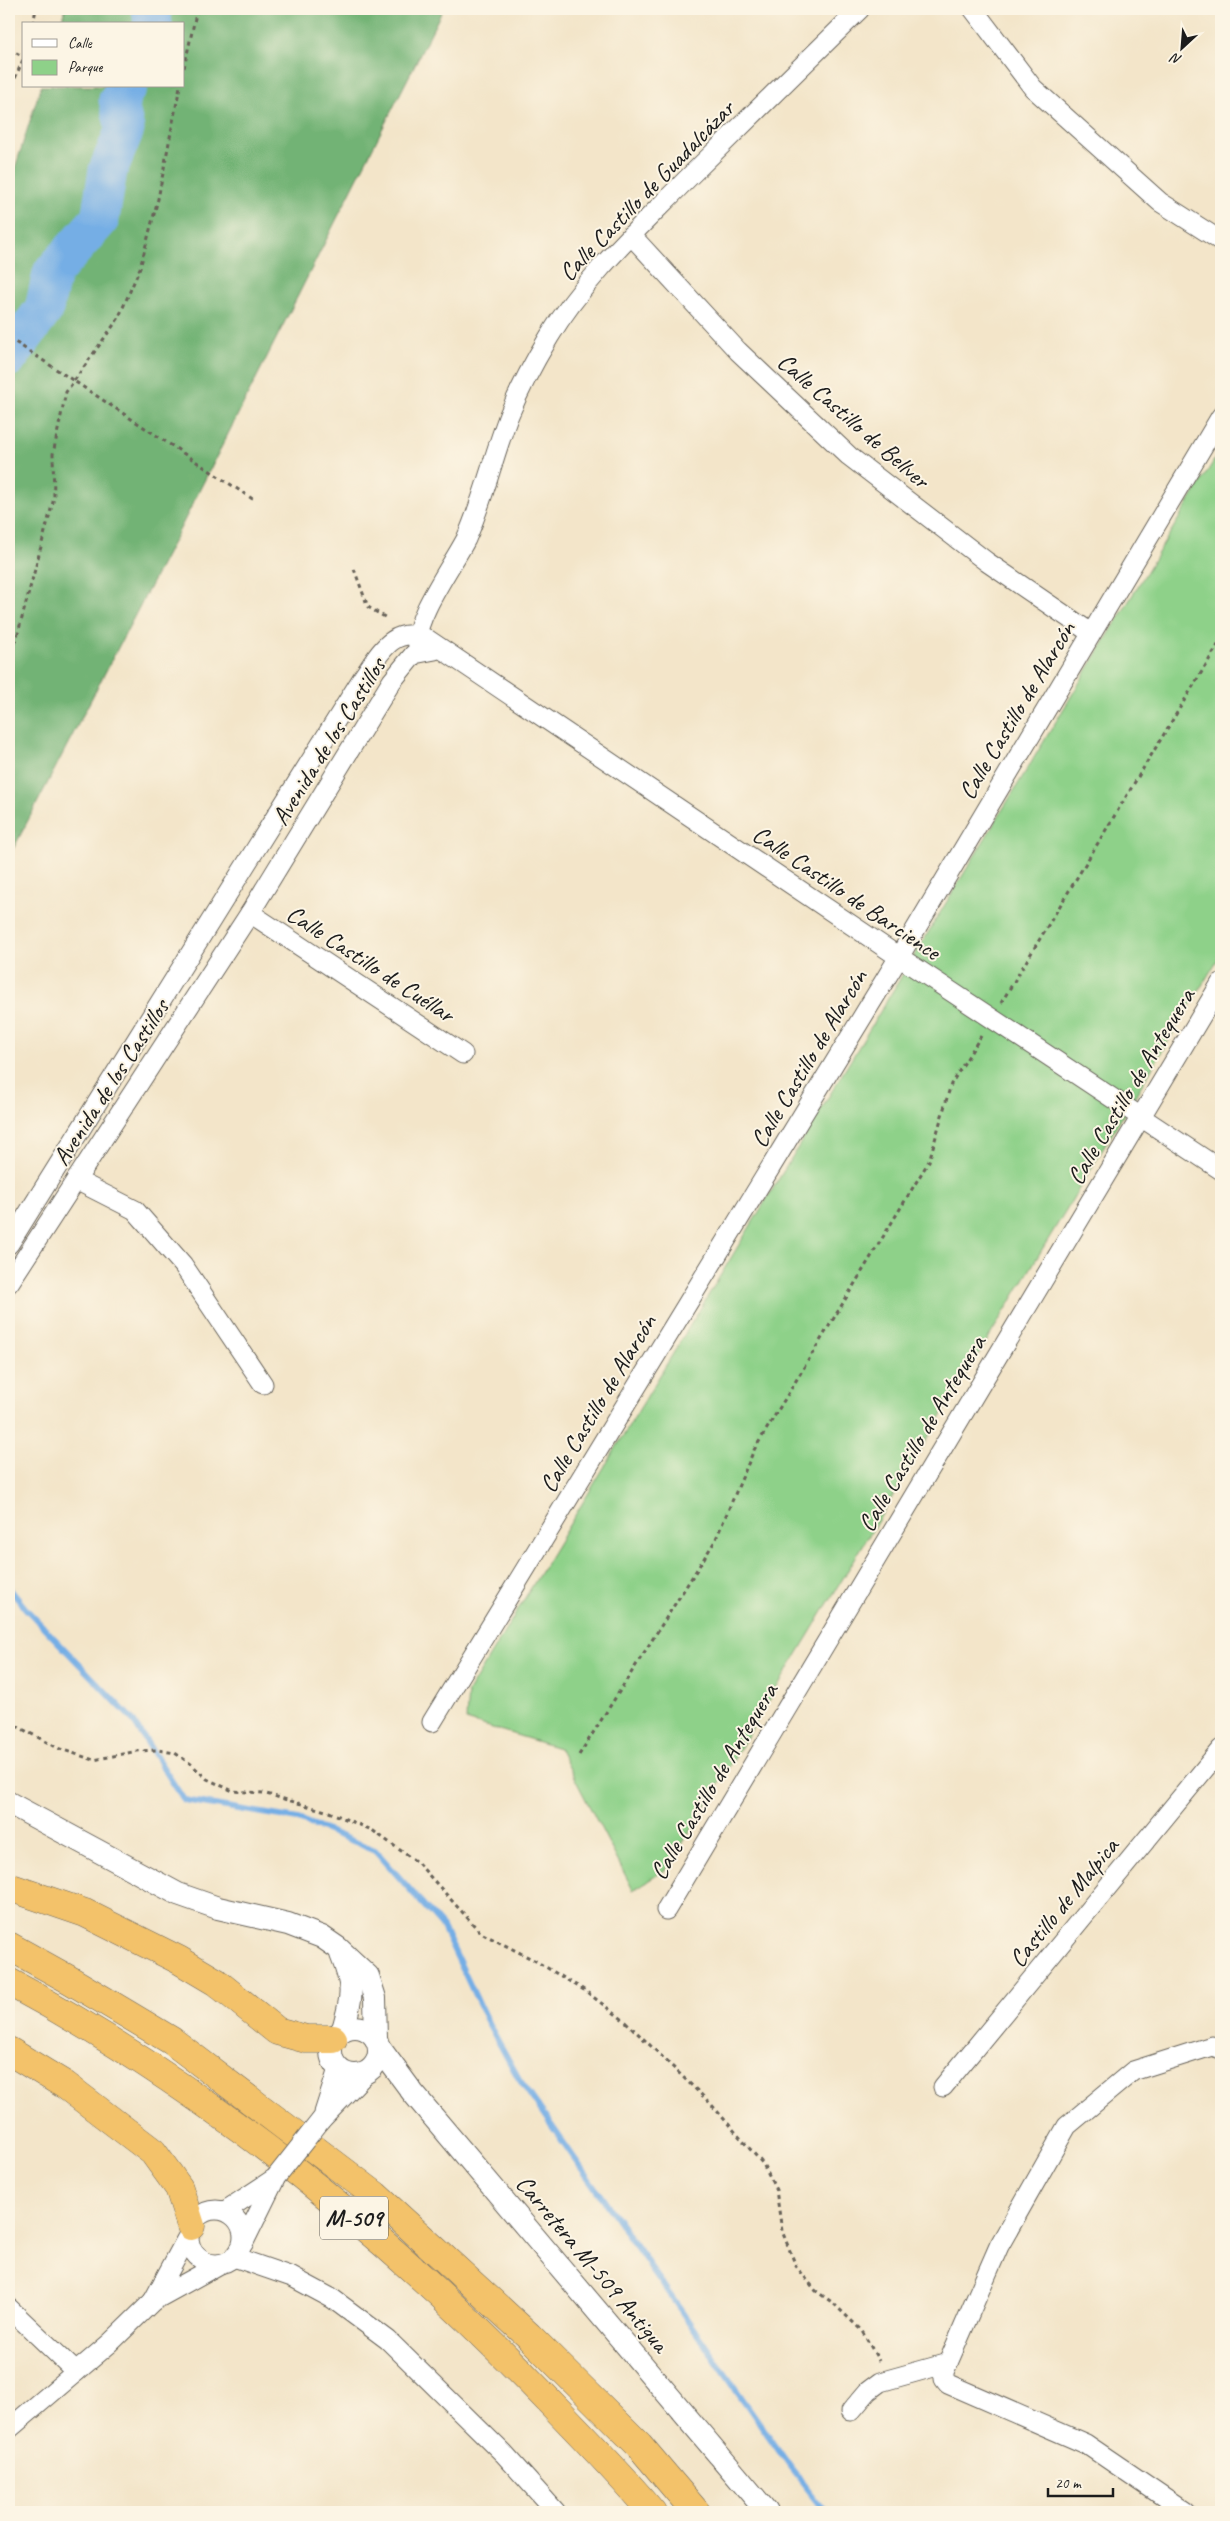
<svg xmlns="http://www.w3.org/2000/svg" width="1230" height="2521" viewBox="0 0 1230 2521" font-family="Caveat,sans-serif">
<style>
.green{fill:#8ed189;stroke:#557652}
.forest{fill:#72b375;stroke:#476848}
.lines{fill:none;stroke-linecap:round;stroke-linejoin:round}
.stream{stroke:#75aee5;stroke-width:6}
.river{stroke:#75aee5;stroke-width:39}
.minor-casing{stroke:#676259;stroke-width:21}
.tertiary-casing{stroke:#676259;stroke-width:24}
.trunk-casing{stroke:#676259;stroke-width:29}
.path{stroke:#676259;stroke-width:3;stroke-dasharray:4 4;stroke-linecap:butt}
.minor{stroke:#fff;stroke-width:19}
.tertiary{stroke:#fff;stroke-width:22}
.trunk{stroke:#f3c26a;stroke-width:28}
.minor-bridge-casing{stroke:#676259;stroke-width:21;stroke-linecap:butt}
.path-bridge{stroke:#676259;stroke-width:3;stroke-dasharray:4 4;stroke-linecap:butt}
.minor-bridge{stroke:#fff;stroke-width:19}
.labels{text-anchor:middle;stroke-width:4;stroke-linejoin:round;paint-order:stroke}
.shield{fill:#fcf5e5;stroke:#5f5d58;stroke-width:1}
.shield-label{font-size:24px;font-weight:bold;fill:#1c1c1c}
.street-label{font-size:25px;fill:#1c1c1c;stroke:#fcf5e5}
</style>
<rect width="100%" height="100%" fill="#fcf5e5"/>
<filter id="ink" filterUnits="userSpaceOnUse"><feTurbulence type="fractalNoise" baseFrequency=".02" numOctaves="2"/><feDisplacementMap in="SourceGraphic" scale="10" xChannelSelector="R" yChannelSelector="G"/><feConvolveMatrix kernelMatrix="1 2 1 2 8 2 1 2 1" color-interpolation-filters="sRGB"/></filter>
<filter id="wash" filterUnits="userSpaceOnUse"><feTurbulence type="fractalNoise" baseFrequency=".0096" numOctaves="4" result="noise"/><feDisplacementMap in="SourceGraphic" scale="20" xChannelSelector="R" yChannelSelector="G"/><feGaussianBlur stdDeviation="1.12" result="paint"/><feColorMatrix in="noise" values="0 0 0 0 0 0 0 0 0 0 0 0 0 0 0 0 0 1.4 0 .05"/><feComposite in="paint" operator="in"/></filter>
<g filter="url(#wash)">
<rect width="100%" height="100%" fill="#f3e5c9"/>
<!-- green -->
<polygon class="green" points="1221,449 1221,954 667,1869 633,1890 559,1748 466,1720 468,1692"/>
<!-- forest -->
<polygon class="forest" points="65,9 443,9 181,527 9,857 9,187 41,86 184,86 184,24 61,24"/>
<g class="lines">
<!-- stream -->
<polyline class="stream" points="9,1588 26,1609 132,1719 184,1800 298,1819 375,1850 443,1927 487,2021 519,2079 791,2468 826,2512"/>
<!-- river -->
<g class="river">
<polyline points="151,9 153,24"/>
<polyline points="9,357 44,309 52,273 100,219 108,170 125,129 118,100 128,86"/>
</g>
</g>
</g>
<g filter="url(#ink)">
<g class="lines">
<defs>
<g id="minor">
<polyline points="973,9 1033,88 1160,202 1221,241"/>
<polyline points="631,235 738,351 849,456 987,562 1091,633"/>
<path d="M418,645c-7,-23 36,-82 48,-106 18,-40 27,-83 43,-124 11,-27 25,-53 40,-78 36,-60 89,-108 138,-158 58,-57 115,-113 173,-170"/>
<polyline points="250,913 463,1054"/>
<polyline points="76,1180 135,1210 183,1265 263,1384"/>
<path d="M9,1244l354,-567c17,-24 31,-53 64,-38l472,318 322,213"/>
<polyline points="9,1283 250,913 392,681 414,654 435,650"/>
<polyline points="432,1722 899,957 1221,416"/>
<polyline points="666,1910 1221,983"/>
<polyline points="943,2087 1221,1749"/>
<polyline points="324,2113 338,2069"/>
<polyline points="321,2120 369,2070"/>
<circle cx="216" cy="2237" r="27"/>
<polyline points="225,2211 275,2178"/>
<polyline points="243,2244 276,2177"/>
<polyline points="234,2257 292,2277 333,2299 388,2340 504,2454 556,2512"/>
<polyline points="153,2301 189,2234"/>
<polyline points="9,2308 76,2372"/>
<polyline points="851,2411 868,2391 880,2382 948,2363"/>
<polyline points="9,2429 110,2343 153,2301 220,2264"/>
<polyline points="1186,2512 1086,2444 948,2384 944,2379 944,2372 999,2246 1067,2126 1133,2071 1212,2046 1221,2049"/>
</g>
<g id="tertiary">
<polyline points="9,1803 178,1894 218,1908 288,1924 322,1937 338,1948 368,1976 375,1998 376,2039"/>
<path d="M341,1954c13,32 12,41 2,75"/>
<circle cx="355" cy="2051" r="24"/>
<polyline points="379,2047 413,2093 767,2512"/>
</g>
<g id="trunk">
<polyline points="9,1887 85,1913 179,1960 216,1982 277,2031 306,2039 333,2039"/>
<polyline points="9,1946 70,1980 172,2041 375,2195 529,2336 639,2445 696,2512"/>
<path d="M9,1982c201,108 382,255 540,419 35,36 70,72 103,111"/>
<polyline points="9,2051 65,2085 153,2152 179,2188 191,2226"/>
</g>
</defs>
<!-- minor casing -->
<use href="#minor" class="minor-casing"/>
<!-- tertiary casing -->
<use href="#tertiary" class="tertiary-casing"/>
<!-- trunk casing -->
<use href="#trunk" class="trunk-casing"/>
<!-- path -->
<g class="path">
<polyline points="33,24 36,9"/>
<polyline points="9,49 24,57"/>
<polyline points="184,68 197,9"/>
<polyline points="9,93 24,57"/>
<polyline points="354,569 368,607 388,619"/>
<polyline points="9,658 18,633 54,498 53,454 66,392 118,319 140,268 158,199 180,86"/>
<polyline points="1001,1003 1221,640"/>
<polyline points="9,1722 60,1749 94,1760 137,1751 158,1750 175,1753 191,1764 207,1779 233,1791 263,1793 329,1812 372,1830 418,1863 481,1933 534,1960 584,1990 626,2022 711,2104 763,2164 776,2190 782,2231 796,2266 816,2291 833,2303 862,2331 879,2361"/>
<polyline points="579,1755 715,1541 754,1450 929,1161 951,1084 981,1036"/>
</g>
<!-- minor -->
<use href="#minor" class="minor"/>
<!-- tertiary -->
<use href="#tertiary" class="tertiary"/>
<!-- trunk -->
<use href="#trunk" class="trunk"/>
<defs>
<polyline id="minor-bridge" points="276,2177 321,2120"/>
</defs>
<!-- minor-bridge casing -->
<use href="#minor-bridge" class="minor-bridge-casing"/>
<!-- path-bridge -->
<polyline class="path-bridge" points="9,338 254,500"/>
<!-- minor-bridge -->
<use href="#minor-bridge" class="minor-bridge"/>
</g>
</g>
<g class="labels">
<!-- shield labels -->
<rect class="shield" x="320" y="2196.5" width="68" height="43" rx="4"/>
<g class="shield-label">
<text x="354" y="2226">M-509</text>
</g>
<!-- street labels -->
<g class="street-label">
<text transform="translate(646 190) rotate(-46)" y="9">Calle Castillo de Guadalcázar</text>
<text transform="translate(854 420) rotate(41)" y="9">Calle Castillo de Bellver</text>
<text transform="translate(1016 710) rotate(-59)" y="9">Calle Castillo de Alarcón</text>
<text transform="translate(328 741) rotate(-58)" y="9">Avenida de los Castillos</text>
<text transform="translate(847 892) rotate(34)" y="9">Calle Castillo de Barcience</text>
<text transform="translate(371 963) rotate(33)" y="9">Calle Castillo de Cuéllar</text>
<text transform="translate(808 1058) rotate(-59)" y="9">Calle Castillo de Alarcón</text>
<text transform="translate(110 1082) rotate(-57)" y="9">Avenida de los Castillos</text>
<text transform="translate(1130 1086) rotate(-59)" y="9">Calle Castillo de Antequera</text>
<text transform="translate(597 1403) rotate(-59)" y="9">Calle Castillo de Alarcón</text>
<text transform="translate(921 1433) rotate(-59)" y="9">Calle Castillo de Antequera</text>
<text transform="translate(713 1781) rotate(-59)" y="9">Calle Castillo de Antequera</text>
<text transform="translate(1063 1902) rotate(-51)" y="9">Castillo de Malpica</text>
<text transform="translate(593 2263) rotate(50)" y="9">Carretera M-509 Antigua</text>
</g>
</g>
<!-- margin -->
<rect width="1230" height="2521" fill="none" stroke="#fcf5e5" stroke-width="30"/>
<!-- legend -->
<rect x="22" y="22" width="162" height="65" fill="#fcf5e5" stroke="#a29e95"/>
<rect x="32" y="39" width="25" height="8" fill="#ffffff" stroke="#a29e95"/>
<text x="68" y="48" font-size="15" fill="#1c1c1c">Calle</text>
<rect x="32" y="60" width="25" height="15" fill="#8ed189" stroke="#a29e95"/>
<text x="68" y="72" font-size="15" fill="#1c1c1c">Parque</text>
<!-- north arrow -->
<g transform="translate(1182 48) rotate(206)" stroke="#fcf5e5" stroke-width="4" paint-order="stroke">
<path d="M0-4L9 19L0 12L-9 19Z" fill="#1c1c1c"/>
<text y="-8" font-size="14" font-weight="bold" text-anchor="middle" fill="#1c1c1c">N</text>
</g>
<!-- scale -->
<path d="M1048 2488v8h65v-8" fill="none" stroke="#1c1c1c" stroke-width="2.5"/>
<text x="1055" y="2488" font-size="15" fill="#1c1c1c" stroke="#fcf5e5" stroke-width="4" paint-order="stroke">20 m</text>
</svg>
